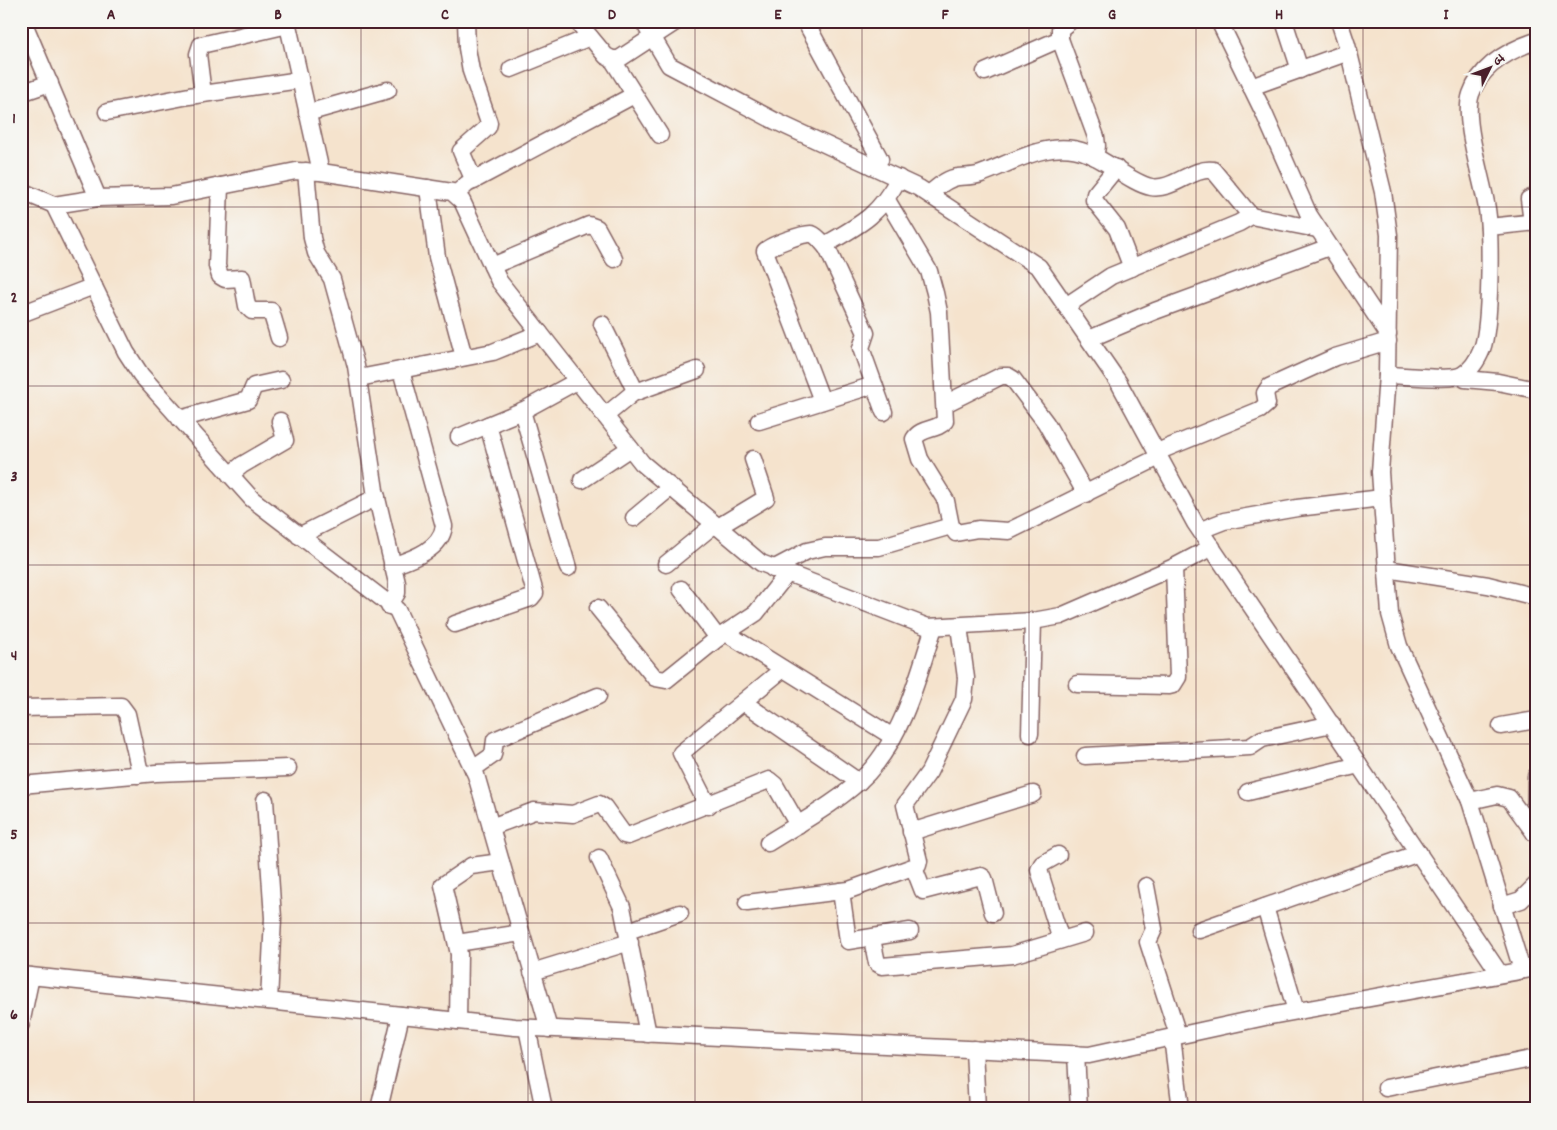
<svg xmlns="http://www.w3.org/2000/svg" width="1557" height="1130" viewBox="0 0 1557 1130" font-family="Dekko,'Playpen Sans Deva',sans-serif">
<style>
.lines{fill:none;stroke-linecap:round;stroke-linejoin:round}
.minor-casing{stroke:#866464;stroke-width:19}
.minor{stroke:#fff;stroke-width:16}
.grid{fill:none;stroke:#4a1f2b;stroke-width:1;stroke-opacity:0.55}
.neatline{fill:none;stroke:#4a1f2b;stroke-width:2}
.grid-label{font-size:16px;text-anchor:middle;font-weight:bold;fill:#4a1f2b}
</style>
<rect width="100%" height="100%" fill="#f6f6f2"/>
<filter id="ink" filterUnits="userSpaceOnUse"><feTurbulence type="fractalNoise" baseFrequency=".02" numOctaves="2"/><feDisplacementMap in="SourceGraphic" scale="10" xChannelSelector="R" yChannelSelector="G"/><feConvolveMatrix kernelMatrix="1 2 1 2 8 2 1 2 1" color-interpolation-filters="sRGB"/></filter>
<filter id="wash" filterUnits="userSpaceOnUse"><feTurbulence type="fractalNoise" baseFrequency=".0096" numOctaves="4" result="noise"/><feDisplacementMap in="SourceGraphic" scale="20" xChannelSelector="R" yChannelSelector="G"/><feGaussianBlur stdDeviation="1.12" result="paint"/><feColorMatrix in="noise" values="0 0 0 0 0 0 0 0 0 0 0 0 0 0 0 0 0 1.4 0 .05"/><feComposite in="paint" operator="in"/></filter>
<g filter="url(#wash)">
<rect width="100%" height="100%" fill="#f5e3cd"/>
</g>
<g filter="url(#ink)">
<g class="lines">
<defs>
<g id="minor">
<polyline points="23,21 98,198"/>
<polyline points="287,21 321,172"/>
<polyline points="466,21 467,48 471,71 489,123 488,127 461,151 474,181"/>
<polyline points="577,21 606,56 612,59 619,59 677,21"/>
<polyline points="643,21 669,65 775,121 919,188 1039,267 1119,383 1195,523 1500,974"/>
<polyline points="805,21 880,159 872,166"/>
<polyline points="1219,21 1263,111 1309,215 1388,334"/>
<polyline points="1284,21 1300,70"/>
<polyline points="1339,21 1347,45 1383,192 1389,235 1387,375 1380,472 1390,614 1399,646 1470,801 1522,970"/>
<polyline points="1060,39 1096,137 1097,146 1095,157"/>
<polyline points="612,59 660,135"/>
<polyline points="511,69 590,37"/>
<polyline points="985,72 1060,39 1060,29 1070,21"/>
<polyline points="1251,87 1349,52"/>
<polyline points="21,93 50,83"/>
<polyline points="203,94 198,54 201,45 288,25"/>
<polyline points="107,112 189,96 300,80"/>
<polyline points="307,113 388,90"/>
<polyline points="1116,168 1095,194 1094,200 1117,229 1132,268"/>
<polyline points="306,171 312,238 316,253 332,279 356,366 375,490 397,583 397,593 389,606"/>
<polyline points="220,186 217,266 220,276 225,279 242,278 247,306 252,311 271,311 279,338"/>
<polyline points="428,188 437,257 464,357"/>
<polyline points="21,191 54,205 98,198 171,196 296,171 321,172 452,192 462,201 499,281 642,463 761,563 928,627 1033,621 1061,616 1174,567 1212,547"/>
<polyline points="456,194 467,184 634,95"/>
<path d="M929,194c9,-7 18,-16 29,-17 8,-1 15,0 23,-3 33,-12 70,-36 106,-21 19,7 46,31 64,34 22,4 41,-20 62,-17l38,46"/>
<path d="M887,200l42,71 6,22 4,19 6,109c-8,10 -24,6 -31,18l6,20 26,42 5,25"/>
<polyline points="54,205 126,352 141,375 252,499 397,610 476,775 549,1029"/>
<polyline points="1532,223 1529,199 1536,196"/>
<polyline points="1489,227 1536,222"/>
<polyline points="492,266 589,225 597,228 614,259"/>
<polyline points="1066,306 1111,276 1239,223 1251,216 1317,229"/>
<polyline points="21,314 94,286"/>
<polyline points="602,324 636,392"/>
<polyline points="1089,339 1155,311 1329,247"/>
<path d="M1387,375c13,0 66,6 75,0 9,-5 16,-16 20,-26 9,-24 9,-114 5,-140 -4,-29 -25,-89 -16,-115 10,-29 38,-44 65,-53"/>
<polyline points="1460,376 1465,379 1498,382 1536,390"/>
<polyline points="359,378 493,352 540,333"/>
<path d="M822,401l-57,-150c3,-5 41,-19 47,-17 6,2 11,10 15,14"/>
<polyline points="945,404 1001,376 1008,376 1013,379 1046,423 1086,494"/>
<polyline points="522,411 568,568"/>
<path d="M884,412l-23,-64 5,-15 -39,-85 3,-6c35,-20 49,-28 69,-64"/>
<polyline points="605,416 633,393 697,370"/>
<polyline points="180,419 248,400 254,386 281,380"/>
<polyline points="759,421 874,385"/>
<polyline points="459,437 524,410 577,381"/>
<polyline points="1157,452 1260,410 1267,404 1265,393 1269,387 1335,357 1388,341"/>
<polyline points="230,475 242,465 285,440 280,421"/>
<polyline points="582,480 630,448"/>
<polyline points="634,518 671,487"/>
<polyline points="718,527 766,498 753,459"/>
<polyline points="1201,530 1224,521 1297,508 1382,498"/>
<polyline points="299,536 377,497"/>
<polyline points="666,564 715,524"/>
<path d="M392,566c20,-7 49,-16 52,-40l-43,-156"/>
<polyline points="773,569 807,551 825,547 879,547 951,526 956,533 978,529 1009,531 1159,457"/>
<polyline points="1387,569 1488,585 1536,597"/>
<polyline points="681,589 718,638"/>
<polyline points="598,608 655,678 666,680 718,638 756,613 787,574"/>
<polyline points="455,624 531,598 535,593 488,425"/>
<polyline points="726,633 893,737"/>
<polyline points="1077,684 1169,686 1173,685 1178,677 1174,567"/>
<polyline points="743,702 859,782"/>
<polyline points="21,708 121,706 127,714 139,768 138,775"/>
<polyline points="1501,726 1536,720"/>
<polyline points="1030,734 1033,621"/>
<polyline points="1085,756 1250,747 1262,739 1332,724"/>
<polyline points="473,769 493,755 495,740 499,738 598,696"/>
<polyline points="21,785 156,773 288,768"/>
<polyline points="1248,792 1359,765"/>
<polyline points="265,800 273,918 269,1001"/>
<polyline points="1470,801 1497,795 1509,798 1536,835"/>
<polyline points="708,806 681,753 783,669"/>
<polyline points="491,827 534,811 573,814 599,804 604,807 624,835 628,836 769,780 775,785 798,825"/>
<polyline points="911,832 1033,794"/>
<polyline points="1535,834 1536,776"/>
<path d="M768,843c32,-20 74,-43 100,-70 36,-39 50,-97 66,-146"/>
<polyline points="1058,855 1042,864 1039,870 1061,940"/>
<polyline points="599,858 622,907 648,1034"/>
<polyline points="914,868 923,891 981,876 984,878 993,913"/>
<polyline points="1146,886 1154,929 1148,942 1178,1035"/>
<polyline points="841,891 848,941 910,931"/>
<polyline points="747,903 849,890 918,865 919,861 905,805 929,772 964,699 966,678 959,626"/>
<polyline points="1502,906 1521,900 1536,885"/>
<polyline points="1265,907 1296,1011"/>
<polyline points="1199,930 1419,853"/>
<polyline points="628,931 680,913"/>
<polyline points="872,939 877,963 882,966 1012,955 1085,933"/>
<polyline points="457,943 521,933"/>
<polyline points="532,972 630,942"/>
<polyline points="21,975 515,1027 1089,1055 1265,1017 1536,968"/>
<polyline points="458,1021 459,954 443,885 471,866 501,862"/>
<polyline points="21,1024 31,976"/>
<polyline points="527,1028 544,1109"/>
<polyline points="1172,1037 1181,1109"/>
<polyline points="974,1049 977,1109"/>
<polyline points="1076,1054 1079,1109"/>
<polyline points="1386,1088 1536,1058"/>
<polyline points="379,1109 401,1015"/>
</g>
</defs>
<!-- minor casing -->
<use href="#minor" class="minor-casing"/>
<!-- minor -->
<use href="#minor" class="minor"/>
</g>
</g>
<!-- grid -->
<path class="grid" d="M194,21v1088M361,21v1088M528,21v1088M695,21v1088M862,21v1088M1029,21v1088M1196,21v1088M1363,21v1088M21,207h1515M21,386h1515M21,565h1515M21,744h1515M21,923h1515"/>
<!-- margin -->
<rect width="1557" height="1130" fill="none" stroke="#f6f6f2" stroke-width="55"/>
<!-- north arrow -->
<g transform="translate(1490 68) rotate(48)" stroke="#f6f6f2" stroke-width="4" paint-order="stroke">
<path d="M0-4L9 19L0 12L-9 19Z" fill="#4a1f2b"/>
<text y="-8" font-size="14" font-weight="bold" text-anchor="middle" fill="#4a1f2b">उ</text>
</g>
<rect x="28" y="28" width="1502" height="1074" class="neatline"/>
<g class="grid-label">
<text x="111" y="19">A</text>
<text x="278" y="19">B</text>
<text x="445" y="19">C</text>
<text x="612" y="19">D</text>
<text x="778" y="19">E</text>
<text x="945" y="19">F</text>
<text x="1112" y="19">G</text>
<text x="1279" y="19">H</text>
<text x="1446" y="19">I</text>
<text x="14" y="123">1</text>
<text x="14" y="302">2</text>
<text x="14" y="481">3</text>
<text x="14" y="660">4</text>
<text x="14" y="839">5</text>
<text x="14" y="1019">6</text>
</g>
</svg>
